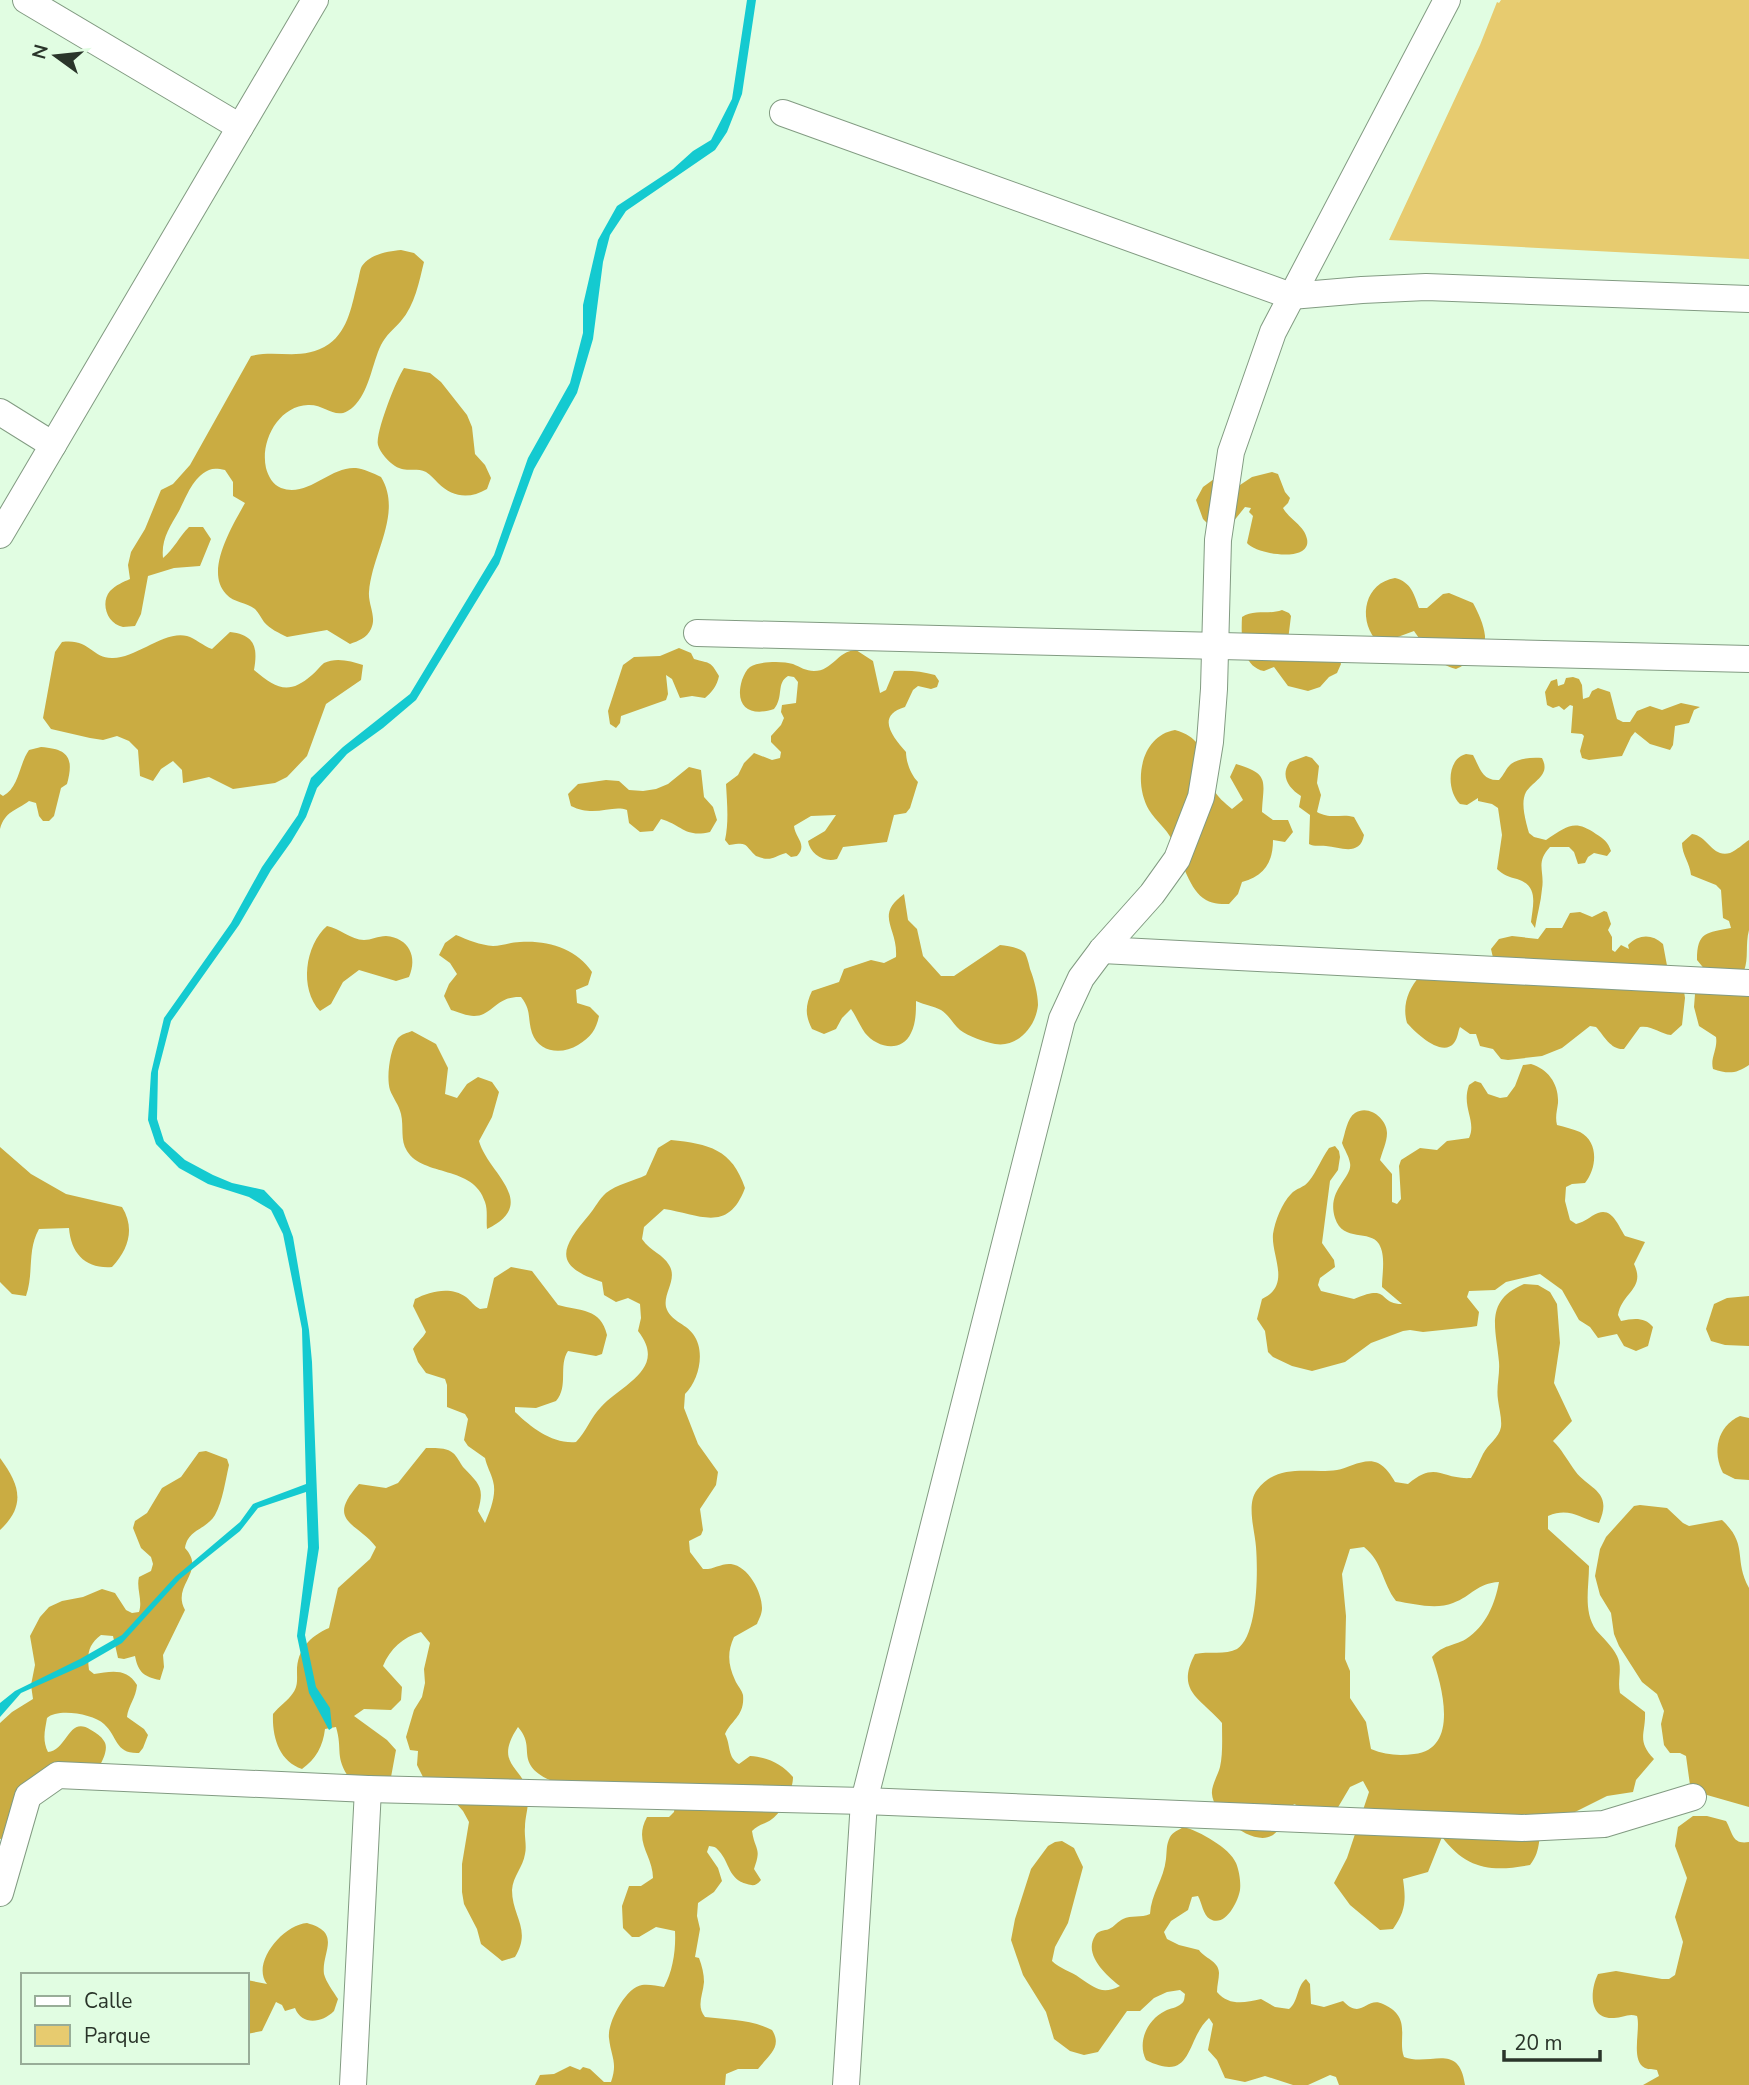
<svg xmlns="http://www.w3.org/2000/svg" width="1749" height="2085" viewBox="0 0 1749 2085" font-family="'Nunito Sans',sans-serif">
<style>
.green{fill:#e7cb6f}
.forest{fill:#caac42;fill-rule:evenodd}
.water{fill:#14cad0}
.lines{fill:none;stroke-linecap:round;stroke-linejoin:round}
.minor-casing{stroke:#829b82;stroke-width:28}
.minor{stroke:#fff;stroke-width:26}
</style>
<rect width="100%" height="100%" fill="#e1fde2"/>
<!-- green -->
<polygon class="green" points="1501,0 1749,0 1749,259 1389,240 1480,45 1497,2 1499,3"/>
<!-- forest -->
<g class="forest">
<path d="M401,250l13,3 10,9c-5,20 -9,43 -23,59 -7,8 -15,14 -20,24 -9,19 -11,43 -25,59 -19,21 -28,0 -48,1 -30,1 -48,37 -42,63 2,8 7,17 15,20 27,10 49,-22 75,-20 8,1 17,5 25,9 22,36 -9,76 -12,115 -1,13 8,25 2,37 -4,9 -13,12 -21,15l-23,-14 -40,7c-8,-4 -17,-8 -23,-15 -3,-4 -5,-9 -9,-13 -9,-7 -21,-6 -29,-15 -22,-23 7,-69 19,-91l-12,-7v-14l-8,-12c-6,-1 -11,-2 -16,0 -17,8 -22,26 -30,41 -9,16 -18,28 -16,47 11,-9 16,-21 26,-31h14l8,12 -11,27 -26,2 -26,8 -7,38 -6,12c-4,0 -8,1 -12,1 -16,-3 -23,-24 -13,-36 6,-6 13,-9 20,-12l-2,-14 3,-13 14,-23 16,-39 12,-6 17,-19 61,-109c27,-7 51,6 78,-12 20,-14 23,-41 29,-63 1,-4 2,-12 4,-15 8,-12 27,-15 39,-16z"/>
<path d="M404,368l26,5 11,9 26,33 5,12 3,27 10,11 6,13 -4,11c-17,10 -34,9 -49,-6 -4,-4 -7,-8 -12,-11 -10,-5 -20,1 -31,-6 -6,-4 -15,-13 -17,-21 -3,-12 19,-67 26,-77z"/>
<path d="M1272,472l6,2 7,18 5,6 -2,5 -5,5c6,11 22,18 24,31 5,24 -50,16 -60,4l6,-27 -4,-4 2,-4 -6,-1 -12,15 -25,2 -5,-5 -7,-19 7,-13 11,-8 26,6 12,-8z"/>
<path d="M1395,578c16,4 19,16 24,30h8l16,-14 6,-1 24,10c5,9 11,22 12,33 1,13 -18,29 -29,33 -19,-4 -32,-24 -42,-38l-19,7 -20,1c-17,-22 -10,-56 20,-61z"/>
<path d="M1282,610l7,3 2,3 -3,24 51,18 2,6 -4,9 -8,4 -9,10 -12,4 -20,-5 -14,-19 -10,4c-23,-5 -23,-35 -22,-54 12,-8 27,-2 40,-7z"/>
<path d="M230,632c25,3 28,15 24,38 22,18 34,26 58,5 4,-3 8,-9 12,-12 12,-6 27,-2 39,2l-2,15 -35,24 -19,52 -20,21 -12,6 -42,6 -24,-12 -26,6 -1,-13 -9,-9 -12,8 -8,12 -13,-5 -2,-26 -9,-9 -12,-5 -14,4 -13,-2 -39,-9 -8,-11 12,-66 7,-10c28,-4 30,17 51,16 23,0 52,-28 74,-22 8,2 16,10 25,13z"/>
<path d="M679,648l12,5 3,6c16,5 16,1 25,17 -2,10 -7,16 -14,22l-13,-2 -12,2 -8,-19 -6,-4 2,19 -2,6 -45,16 -1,7 -4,5 -6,-4 -2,-13 15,-46 11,-8 26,-1z"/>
<path d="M856,650l17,11 7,32 6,-3 8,-19c14,-1 28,0 41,4l4,6 -2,6 -6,2 -13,-3 -5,4 -8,17c-30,9 -12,30 1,45 0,10 5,23 12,30l-8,26 -4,5 -12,2 -7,27 -44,5 -6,12c-13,4 -27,-5 -29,-18l17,-10 11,-16 -25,1 -17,10c1,12 14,18 3,30l-6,1 -5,-4c-14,4 -14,9 -30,3 -13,-12 -7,-14 -27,-11l-4,-5c4,-18 2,-38 1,-56l12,-9 6,-12 10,-10 18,7 8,-2 1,-6 -10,-10v-6l10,-11 3,-7 -3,-6 1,-7 14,-2 2,-21 -4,-5 -6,-1c-12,7 -4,21 -14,33 -24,8 -40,-2 -32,-29 2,-5 4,-10 8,-13 10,-6 33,-6 43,-3 7,3 13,7 21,7 19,0 23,-20 42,-21z"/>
<polygon points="1573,677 1579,679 1582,685 1583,699 1589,697 1592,691 1598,688 1610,692 1617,719 1623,722 1630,722 1637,711 1650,706 1662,710 1681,703 1700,707 1694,710 1689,723 1675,726 1673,745 1670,750 1650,744 1635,732 1631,737 1622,756 1589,760 1582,758 1580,751 1584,736 1582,734 1571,733 1573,706 1570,705 1564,710 1559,706 1553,708 1547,705 1545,692 1551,681 1557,679 1558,686 1564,684 1566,678"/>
<path d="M1175,730c34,10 26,31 38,58 4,9 12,15 19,21l11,-9 -13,-23 6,-13c35,10 27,18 26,48l11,8h15l5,12 -8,10 -12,-2c0,23 -9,36 -31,42l-4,12 -9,10c-10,0 -18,0 -26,-6 -15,-11 -22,-41 -31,-58 -6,-12 -16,-19 -23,-30 -16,-27 -9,-74 26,-80z"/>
<path d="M41,747c28,2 33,11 26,37l-6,4 -7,28 -5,5h-6l-4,-5 -3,-13 -7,-2c-13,10 -24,10 -29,28v-35l3,2c16,-8 16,-32 26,-46z"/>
<path d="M1466,754l7,1c7,13 9,26 26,25 5,-5 7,-12 12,-16 8,-6 22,-7 31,-6 9,17 -8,22 -16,34 -6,11 0,30 3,41l5,4 12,3c22,-14 28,-21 50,-6 8,5 12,8 15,17l-4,5 -13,-3 -6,4 -3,6 -7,1 -4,-12 -5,-5h-19c-15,16 -5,24 -8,42 -1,13 -5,26 -7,39l-4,-6c2,-18 8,-36 -14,-43 -8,-2 -14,-4 -20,-10l5,-34 -4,-27 -6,-4 -14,-3v-3l-11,7 -7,-1c-13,-12 -14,-45 6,-50z"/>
<path d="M1306,756l6,2 7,8 -2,17 4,12 -4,17c15,8 24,1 37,5l10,18c-4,22 -24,12 -38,11 -7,-1 -11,1 -17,-2l1,-29 -11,-8 2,-11c-13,-8 -21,-21 -11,-34z"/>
<path d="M689,767l12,3 3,27 9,10 4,13 -7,12c-25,6 -28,-7 -49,-13l-8,12 -13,1 -11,-9 -2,-13c-15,-6 -32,8 -56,-4l-3,-12 10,-10 28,-4 13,1 10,9 14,1 13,-2 12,-5z"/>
<path d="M1692,834c16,2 20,24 38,19 7,-3 13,-9 19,-13v90c-4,15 0,28 -5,41h-38l-9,-11c0,-29 10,-27 34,-32l-2,-7 -6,-3 -2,-28 -5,-5 -25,-10c-1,-12 -9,-20 -9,-32z"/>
<path d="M904,894l4,26 9,9 6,27 18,20h13l46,-31c8,1 19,2 25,8 2,4 4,11 5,16 4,10 8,25 8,36 -2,22 -21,43 -43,39 -11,-2 -27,-8 -35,-14 -7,-6 -11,-15 -19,-20 -7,-4 -17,-5 -25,-9 0,11 0,22 -5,32 -9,20 -34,15 -46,0 -5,-7 -9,-17 -14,-24l-9,9 -6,11 -12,5 -12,-5c-7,-14 -7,-23 0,-38l27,-9 5,-13 27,-9 13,3 12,-6c2,-30 -22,-41 8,-63z"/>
<path d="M1604,911l3,1 4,12 -3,6 4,7v13l3,2 6,-7 8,4 -1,-4c11,-11 24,-11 35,-1l5,27 15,13 2,14 -3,27 -11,10c-11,-1 -19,-10 -31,-8l-16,22c-13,1 -19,-12 -28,-22l-6,-1 -28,22 -20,8 -34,4 -7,-1 -8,-10 -13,-3 -4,-12h-6l-10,-7c-2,4 -2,11 -6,16 -12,15 -38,-10 -47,-20 -5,-17 1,-34 13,-47l74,-14 -3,-13 8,-10 13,-3 26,3 8,-11h16l8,-15 10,-1 12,5z"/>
<path d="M327,926c12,2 24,14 37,14 7,0 14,-4 22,-4 23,2 32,21 23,41l-13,4 -37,-11 -16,12 -12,22 -11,7c-21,-22 -15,-66 7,-85z"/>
<path d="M456,935c12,5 24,10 37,11 9,0 18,-4 27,-4 28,-2 57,7 72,30l-4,13 -12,5 1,13 13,4 9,9c-3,14 -8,21 -21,29 -16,10 -39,8 -46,-12 -5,-16 0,-22 -11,-36 -26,-1 -28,19 -47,19 -7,0 -16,-4 -23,-6l-7,-14 5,-12 8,-10 -7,-11 -11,-8 6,-12z"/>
<path d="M1700,989l40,3 9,5v68c-13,9 -21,9 -36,4 -3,-11 5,-20 3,-32l-17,-11 -5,-19 1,-13z"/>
<path d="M412,1031l24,13 12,24 -3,26 12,4 10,-14 11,-7 14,5 7,10 -7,25 -13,24c8,31 62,62 8,88 -1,-8 1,-19 -2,-27 -11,-37 -62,-25 -78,-51 -7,-11 -3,-24 -6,-37 -2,-9 -8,-16 -11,-24 -4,-13 0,-41 8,-52 4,-4 9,-5 14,-7z"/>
<path d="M1531,1064c17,5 28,20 27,39 -1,8 -3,14 -1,22 8,2 16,4 23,7 19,10 17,36 5,51l-13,1 -6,3 -1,14 5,19 6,4c7,-2 10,-4 16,-8 19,-12 24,6 33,20l20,6 -11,22c12,25 -12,28 -16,51l3,6c13,-3 24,-4 32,6l-5,19 -12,5 -12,-5 -7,-12 -19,4 -8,-11 -11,-7 -17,-30 -22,-16 -34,8 -11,8 -26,1 -2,6 12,15 -2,14 -6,1 -48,5 -13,-2 -7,1 -32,12 -26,19 -33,9 -20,-5 -19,-9 -5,-5 -3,-21 -8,-12 5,-20c30,-14 9,-43 11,-65 2,-13 9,-31 18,-40 5,-6 13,-6 18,-13 8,-10 12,-22 20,-33l6,-2 4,5 1,6 -2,13 -8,11 -8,62 12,17 1,7 -15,11 -2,7 3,6 33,8c37,-16 23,5 48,5l-20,-17c0,-13 4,-31 -3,-43 -9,-15 -36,-1 -44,-26 -9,-28 18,-40 15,-55 -1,-7 -6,-14 -8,-20 3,-9 5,-25 13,-30 14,-9 32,6 32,20 0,9 -5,19 -7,27l12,14v28l5,2 4,-5 -2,-33 2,-6 19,-12 17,2 10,-9 22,-3c8,-17 -8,-31 0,-53l6,-4 6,2 7,11 12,4 7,-1 8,-11 8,-21z"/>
<path d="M671,1140c38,4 61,9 74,48 -17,46 -46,26 -81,21l-20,18 -2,12c9,13 21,15 27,26 9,14 -6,28 -3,42 4,14 19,16 27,27 13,17 6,46 -8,60l-1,14 14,36 20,28 -2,13 -16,24 3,21 -2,5 -12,6 1,11 13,17c10,1 18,-6 28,-5 17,2 31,28 31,44 0,6 -3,11 -5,16l-23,13c-7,15 -6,28 1,43 2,5 7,10 8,15 2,21 -12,25 -18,39 6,11 2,23 14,30l11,-8c17,1 32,8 43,21 0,13 -10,34 -21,42 -6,5 -14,5 -20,12 3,20 10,16 2,38l7,11c-5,6 -8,6 -14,4 -19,-5 -17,-21 -28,-33 -4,-5 -5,-4 -10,-5l-2,6 11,16 4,13 -8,11 -16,11 -1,13 3,13 -5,28 4,1c3,8 5,16 5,24 -1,13 -8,24 1,35 23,3 46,2 67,13 11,17 -4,26 -14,39h-20l-12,5 -1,11h-190l5,-10 14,-1 16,-8 10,4 3,-3 7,2 14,13h7c7,-20 0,-25 -2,-44 -2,-15 17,-51 33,-53 7,-1 15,1 22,2 9,-16 12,-38 11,-56l-19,-4 -17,10h-7l-9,-9 -1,-22 7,-20h12l12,-8c0,-23 -20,-36 -6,-61h22l5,-5 1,-7c-32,-5 -127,-12 -144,-39 -8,-13 1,-23 -13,-39 -26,39 7,39 10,68 1,11 -3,22 -3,32 -1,9 2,19 0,27 -2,13 -12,22 -13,36 0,27 20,39 3,67l-13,4 -21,-17 -4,-15 -13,-25 -2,-12v-28l7,-42 -6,-11 -17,-19 -23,-15 -6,-12 1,-14 -8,-1 -4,-13 8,-27 8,-13 3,-14 -1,-14 6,-26 -9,-11c-18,5 -31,17 -38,34l19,21 -1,13 -10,10 -27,-1 -10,7 33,24 9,10 -5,27 -41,2c-16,-22 -7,-29 -14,-52l-11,2c-2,17 -9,30 -23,40 -23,-8 -30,-32 -29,-55 6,-8 15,-13 20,-21 5,-7 4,-14 4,-22 0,-21 13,-35 32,-43l9,-40 32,-29 6,-12c-19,-25 -51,-25 -17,-63l27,4 12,-5 28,-35c8,0 20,-1 27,5 4,3 7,10 10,14 16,17 22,20 15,44l7,12c5,-12 12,-29 8,-42 -2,-8 -6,-14 -8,-23l-17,-12 -4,-6 4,-21 -3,-5 -18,-7v-22l-2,-6 -19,-6 -8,-11 -5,-13c4,-7 9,-10 13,-17l-13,-26 2,-7c15,-8 36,-13 51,-2 5,4 8,9 14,12l7,-1 7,-30 17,-11 21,4 26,34c22,6 43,3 49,30l-5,19 -6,2 -28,-5c-10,15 1,35 -12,50l-20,7 -21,-1v5c17,16 37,32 61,30 10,-10 15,-25 25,-35 21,-23 67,-38 37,-76l3,-13 -1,-14 -12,-6 -12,4 -12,-7 -2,-13c-49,-16 -42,-33 -13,-67 6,-7 10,-16 17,-22 11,-9 28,-12 40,-18l12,-27z"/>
<path d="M0,1147l31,27 35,20 56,13c13,21 7,42 -10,60 -26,2 -41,-13 -43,-39l-30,1c-12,21 -5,44 -13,67l-14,-2 -12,-12z"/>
<path d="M1524,1284l14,1 12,7 7,12 3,39 -6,40 18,38 -19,20c9,9 13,17 20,27 14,22 41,21 26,55 -21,-5 -29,-16 -51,-7v13l41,37c0,22 -6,45 7,64 7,8 16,16 21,26 6,12 0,24 3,37l25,19c1,22 -9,28 9,47l-18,21 -3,12 -26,4 -34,17h-14l-13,4c-10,19 -3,32 -16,48 -38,7 -63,5 -88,-28l-14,35 -25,7c3,21 3,32 -10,50l-13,1 -30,-25 -16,-22 13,-25 22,-66 -6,-11 -13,6 -13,22h-31l-12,-5c-8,10 -11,24 -21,31 -20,13 -60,-21 -61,-41 -1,-8 6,-19 8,-27 3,-13 2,-29 2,-44 -21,-25 -47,-31 -27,-69 13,-3 31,1 42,-5 21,-13 21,-78 19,-102 -1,-16 -10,-43 1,-57 21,-28 52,-16 80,-20 12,-2 28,-13 41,-7 8,4 13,12 17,19l13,2c29,-24 33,-4 63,-6 5,-8 8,-16 12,-24 5,-10 16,-16 18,-27 1,-9 -2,-18 -3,-27 -2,-13 2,-25 1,-38 -3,-34 -15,-61 25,-78zM1364,1547c19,15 18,36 32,54 18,3 40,9 57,2 19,-7 24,-20 46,-21 -4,22 -13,44 -33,57 -14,8 -22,5 -34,18 10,28 28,92 -18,97 -15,2 -29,1 -43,-5l-5,-27 -16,-24v-27l-5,-12 1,-43 -4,-42 8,-25z"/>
<polygon points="1749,1296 1749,1346 1725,1345 1711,1341 1706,1329 1714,1304 1727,1298"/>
<path d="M1740,1416l9,2v62l-14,-1 -12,-6c-11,-21 -6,-47 17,-57z"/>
<path d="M206,1451l21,8 2,6c-4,17 -6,35 -14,50 -9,15 -27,14 -30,33 22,24 -14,37 0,62l-22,45 1,12 -4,13c-16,-3 -22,-8 -25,-24l-11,3 -6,-1 -5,-22 -12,-1c-13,10 -14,19 -12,35l5,4c18,-3 33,-6 43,11 -1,13 -9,21 -10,32l17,12 4,6 -5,13 -4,5c-24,1 -21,-16 -35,-29 -11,-10 -46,-16 -57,-6 -2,12 -5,22 1,34 20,-2 20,-37 43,-22 5,3 10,6 13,11 5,7 -1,19 -5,26l-33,8 -61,63 -5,1v-116l12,-11 21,-13 -2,-14 4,-20 -5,-29 10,-19 9,-10 13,-6 21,-4 19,-8 13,4 11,17 6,3 7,-1c4,-12 -3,-23 0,-35l12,-6 2,-7 -2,-7 -10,-9 -8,-20 2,-7 12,-8 15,-25 19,-11 18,-25z"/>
<path d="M0,1458c19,26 27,47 0,72z"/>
<path d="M1640,1505l27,3 16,15 6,3 33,-6c27,25 11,39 27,68v219l-49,-14 -10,-8 -4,-29 -6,-3h-10l-6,-8 -3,-21 3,-13 -7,-17 -15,-12 -23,-36 -5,-12 -3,-21 -11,-18 -5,-19 5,-27 6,-12 28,-31z"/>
<path d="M1693,1816h14l19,5c7,12 6,24 23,21v243h-106l16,-9 -2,-6c-4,-1 -8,0 -12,-2 -15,-7 -4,-39 -8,-52 -9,-3 -14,2 -23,2 -26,2 -24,-28 -16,-44l18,-3 46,8h7l6,-4 8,-33 -8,-25 12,-39 -12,-32 3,-19z"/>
<path d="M1184,1827c15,4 46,21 52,36 3,7 5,19 4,27 -2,12 -15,38 -30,29 -7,-4 -8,-16 -12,-23l-6,1 -4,13 -17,11 -7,11 3,7 12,6 20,5c5,8 20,11 20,23 0,6 -2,12 -2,19 12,14 27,11 44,7l14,8 14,2c10,-8 7,-22 17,-30l4,5 1,20 13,3 19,-6c19,20 23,-5 40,3 30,13 14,35 21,53 26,10 55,-16 61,28h-126l-3,-8 -6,-2 -22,10h-15l-28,-9 -20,6 -20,-4 -8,-18 -9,-10 5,-26 -4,-6c-24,22 -15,66 -63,42 -9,-18 1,-40 19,-49 5,-3 12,-3 16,-7 4,-3 3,-5 4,-10l-5,-4 -13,2 -13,6 -14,13h-13l-29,41 -14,3 -14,-4 -16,-12 -8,-27 -23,-37 -12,-35 4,-21 16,-50 17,-23 7,-4 7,-1 12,7 9,19 -15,56 -13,24 -3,14c8,8 19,10 28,17 15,10 22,17 40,8 -13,-10 -37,-31 -25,-50 3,-6 9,-5 14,-7 5,-2 9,-8 14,-10 8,-4 18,-1 27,-5 1,-20 14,-35 16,-55 1,-8 0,-14 4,-22 3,-5 8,-7 14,-10z"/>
<path d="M307,1923c36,10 14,29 17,51 2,8 9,17 14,25l-4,12c-12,12 -32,15 -39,-3l-10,3 -3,-6 -6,-3 -14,29 -15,3v-54l20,4c-16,-20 15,-59 40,-61z"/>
</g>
<!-- water -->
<polygon class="water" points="747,0 756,0 742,94 727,132 715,150 626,211 610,235 603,262 593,339 577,393 534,469 499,564 416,700 383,728 347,754 317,788 306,817 291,842 271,870 239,925 171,1021 158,1071 157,1119 164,1141 185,1160 213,1175 232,1183 264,1190 283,1210 293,1237 309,1330 312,1362 319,1548 305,1635 316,1687 330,1708 332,1728 329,1730 309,1693 297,1636 308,1547 306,1492 258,1508 240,1531 180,1579 122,1643 84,1665 21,1693 0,1717 0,1703 15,1691 80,1659 122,1635 175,1577 240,1522 253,1504 306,1484 302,1329 283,1234 271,1210 249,1197 208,1184 179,1168 156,1144 148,1120 151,1073 164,1018 231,923 262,867 298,815 311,778 343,747 410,694 494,555 528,458 570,383 583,333 583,305 598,240 617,206 673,169 693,151 711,140 732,99"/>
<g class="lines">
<defs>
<g id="minor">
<polyline points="26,0 240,127"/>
<polyline points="783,113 1291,296 1362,290 1426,287 1749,299"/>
<polyline points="0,412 53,445"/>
<polyline points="0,535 315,0"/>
<polyline points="697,633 1749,659"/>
<polyline points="1102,950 1749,983"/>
<polyline points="0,1893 28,1796 58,1775 368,1789 864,1801 1522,1828 1604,1824 1693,1797"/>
<polyline points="353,2085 368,1789"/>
<polyline points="846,2085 864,1801 1062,1019 1081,978 1102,950 1152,894 1177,859 1201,797 1210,742 1214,689 1218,540 1231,452 1273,332 1447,0"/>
</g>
</defs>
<!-- minor casing -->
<use href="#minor" class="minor-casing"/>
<!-- minor -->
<use href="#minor" class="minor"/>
</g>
<!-- legend -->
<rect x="21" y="1973" width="228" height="91" fill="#e1fde2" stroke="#98ad98" stroke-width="2"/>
<rect x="35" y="1996" width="35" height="10" fill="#ffffff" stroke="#98ad98" stroke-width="2"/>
<text x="84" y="2008" font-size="21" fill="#2a352a">Calle</text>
<rect x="35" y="2025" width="35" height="21" fill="#e7cb6f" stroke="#98ad98" stroke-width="2"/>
<text x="84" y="2043" font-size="21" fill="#2a352a">Parque</text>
<!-- north arrow -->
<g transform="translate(56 56) rotate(285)" stroke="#e1fde2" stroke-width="5" paint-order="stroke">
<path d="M0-5L12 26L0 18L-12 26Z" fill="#2a352a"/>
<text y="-10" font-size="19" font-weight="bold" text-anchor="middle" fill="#2a352a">N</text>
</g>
<!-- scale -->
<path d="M1504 2050v10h96v-10" fill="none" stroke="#2a352a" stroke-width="3.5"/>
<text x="1514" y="2050" font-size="21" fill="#2a352a" stroke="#e1fde2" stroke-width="5" paint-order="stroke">20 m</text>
</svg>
